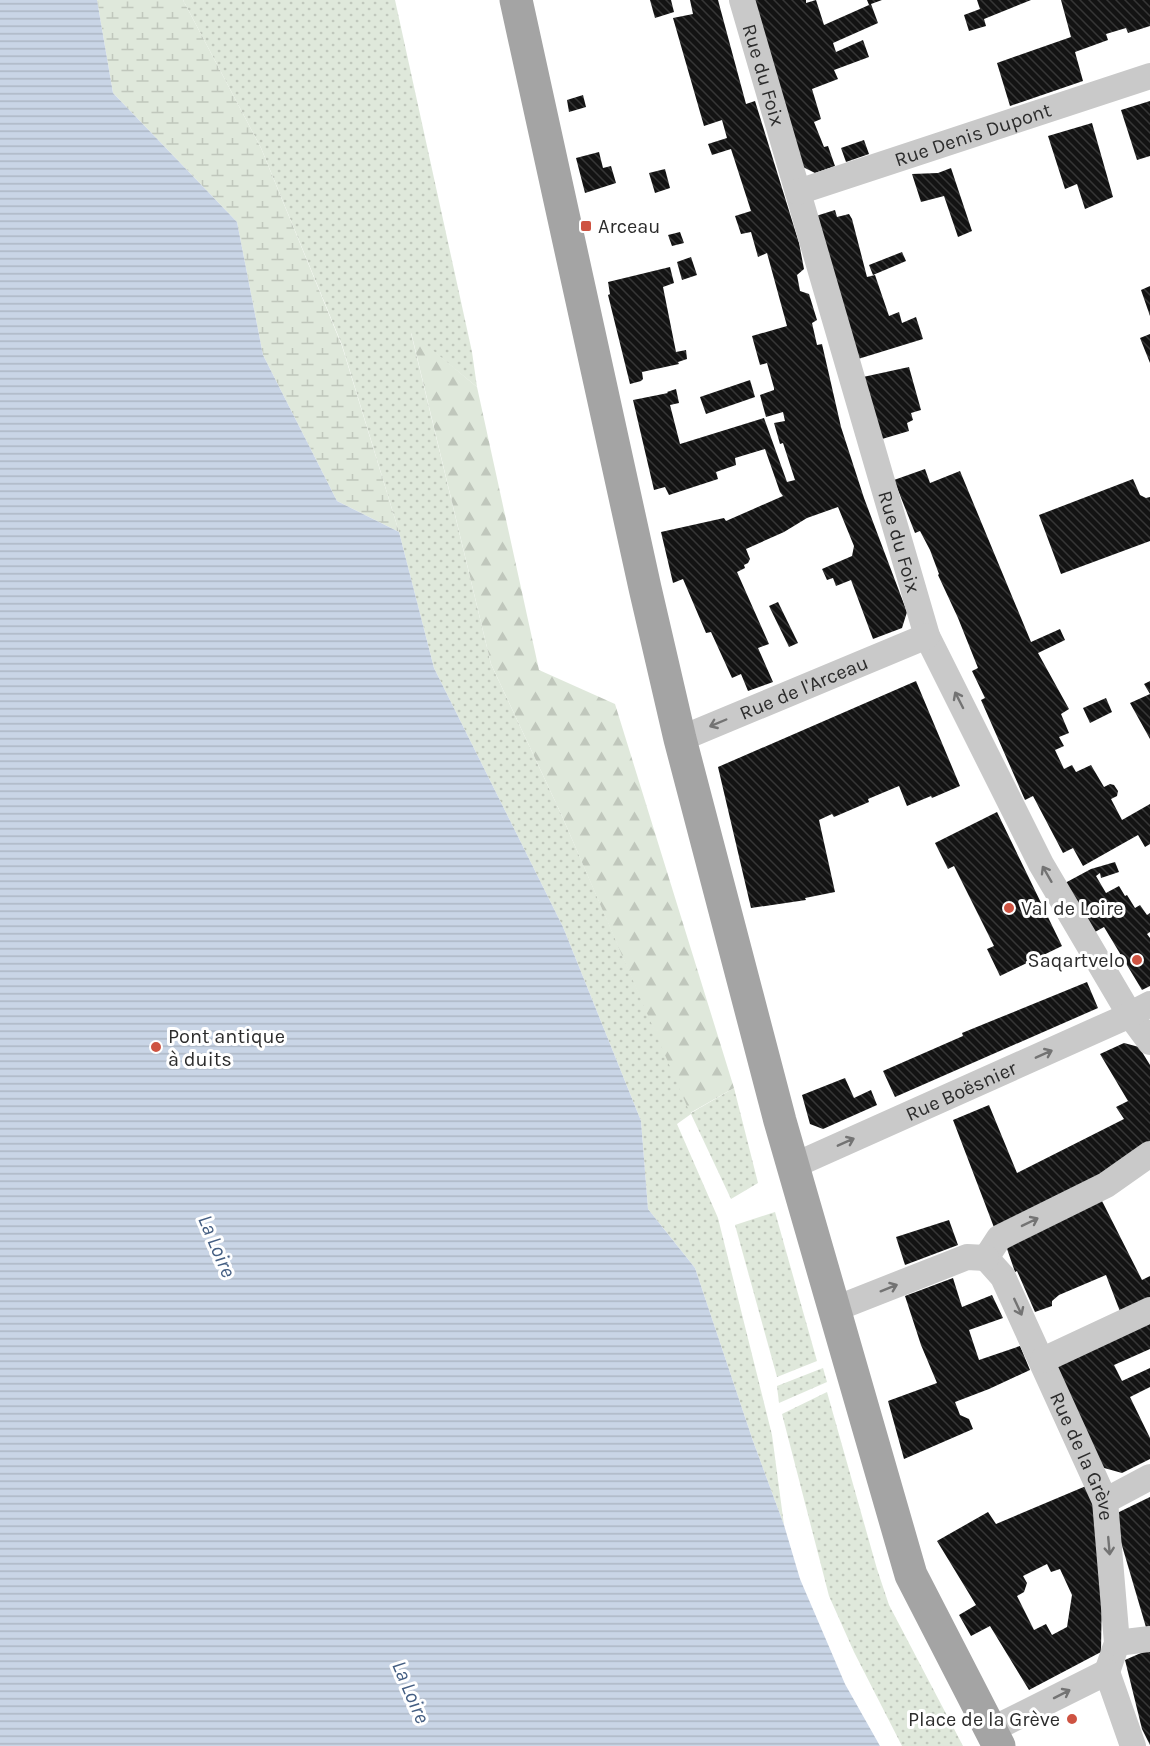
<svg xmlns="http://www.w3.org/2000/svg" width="1150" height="1746" viewBox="0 0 1150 1746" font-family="Karla,sans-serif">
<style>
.grass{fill:url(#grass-dots)}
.forest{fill:url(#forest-firs)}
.wetland{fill:url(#wetland-marsh)}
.water{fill:url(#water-rules)}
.building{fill:url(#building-back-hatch);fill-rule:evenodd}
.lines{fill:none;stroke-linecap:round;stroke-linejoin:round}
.street{stroke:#c9c9c9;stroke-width:26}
.primary{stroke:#a4a4a4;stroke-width:33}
.oneway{stroke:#737373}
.poi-dot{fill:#ce5342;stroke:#fff;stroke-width:2}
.labels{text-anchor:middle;stroke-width:6;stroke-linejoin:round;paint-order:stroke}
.street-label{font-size:20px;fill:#2c2c2c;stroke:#fff}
.poi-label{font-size:20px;fill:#2c2c2c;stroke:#fff;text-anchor:start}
.water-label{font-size:21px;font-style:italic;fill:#455f83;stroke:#fff}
</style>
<defs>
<pattern id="grass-dots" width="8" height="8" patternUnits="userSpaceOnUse" patternTransform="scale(1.5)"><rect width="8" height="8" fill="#dfe8db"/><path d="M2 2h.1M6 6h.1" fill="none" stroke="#c0c7bc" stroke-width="1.8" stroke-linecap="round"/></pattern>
<pattern id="forest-firs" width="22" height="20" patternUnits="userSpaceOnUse" patternTransform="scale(1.5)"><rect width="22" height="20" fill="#dfe8db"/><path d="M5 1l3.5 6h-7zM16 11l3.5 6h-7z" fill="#c0c7bc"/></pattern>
<pattern id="wetland-marsh" width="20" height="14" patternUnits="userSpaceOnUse" patternTransform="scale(1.5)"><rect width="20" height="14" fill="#dfe8db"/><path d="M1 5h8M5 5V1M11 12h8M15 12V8" fill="none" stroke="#c0c7bc"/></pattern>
<pattern id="water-rules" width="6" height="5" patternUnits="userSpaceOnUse" patternTransform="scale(1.5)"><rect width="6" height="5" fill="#c9d5e6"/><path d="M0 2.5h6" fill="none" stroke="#adb7c5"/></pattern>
<pattern id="building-back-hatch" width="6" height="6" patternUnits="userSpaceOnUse" patternTransform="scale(1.5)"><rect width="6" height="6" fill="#131313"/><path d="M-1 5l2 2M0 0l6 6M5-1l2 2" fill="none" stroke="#363636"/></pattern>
</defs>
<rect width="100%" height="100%" fill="#fff"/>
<!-- grass -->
<g class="grass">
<polygon points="183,0 395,0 472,352 477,387 411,333 491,664 562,816 691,1113 734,1088 758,1183 731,1199 691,1114 677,1124 718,1218 772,1435 784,1525 753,1441 695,1268 648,1209 641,1121 563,927 434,668 399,532 342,345 261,148"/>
<polygon points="775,1212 817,1361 777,1377 735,1225"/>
<polygon points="823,1368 827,1382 779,1403 777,1386"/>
<polygon points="827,1392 877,1569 889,1605 963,1746 902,1746 854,1652 829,1596 782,1414"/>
</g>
<!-- forest -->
<polygon class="forest" points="411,332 477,387 539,670 615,704 734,1088 690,1113 562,816 491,664"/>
<!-- wetland -->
<polygon class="wetland" points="97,0 183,0 261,148 342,346 399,532 337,501 263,355 237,222 113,93"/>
<!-- water -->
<polygon class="water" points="0,0 97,0 113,93 237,222 263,355 337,501 399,532 434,668 563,927 641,1121 648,1209 695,1268 753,1441 784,1525 800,1579 845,1684 880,1746 0,1746"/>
<!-- building -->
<g class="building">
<polygon points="650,0 671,0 674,12 655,18"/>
<polygon points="690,0 718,0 746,104 755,101 799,243 804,269 797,275 800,291 809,294 817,320 812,323 817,345 822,344 841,427 864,498 907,612 902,628 873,639 851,580 836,586 833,578 827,580 822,569 852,556 854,546 838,507 807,518 784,532 746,549 750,559 748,563 744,565 745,568 737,572 769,644 758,648 773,682 748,691 741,674 732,678 711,632 706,633 683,579 673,583 661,532 724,518 726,521 783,496 780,492 765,449 735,458 736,465 716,472 718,479 669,495 665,487 654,490 633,400 668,393 667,392 676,389 679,403 670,405 680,444 764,418 787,482 795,480 783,443 780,444 774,423 785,421 783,412 766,417 760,395 774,390 774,388 767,363 760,365 752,336 787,326 767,253 758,257 751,232 741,234 735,216 751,211 731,149 712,155 708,144 727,138 722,120 704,126 673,18 693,14"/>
<polygon points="753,0 806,0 806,3 816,0 824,25 869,5 867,0 882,0 871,4 878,23 833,43 836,52 863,40 869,57 834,70 838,79 812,89 821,119 814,122 824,147 828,146 835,166 815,173 801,166"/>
<polygon points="977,0 1031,0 984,19 986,26 969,31 964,15 980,9"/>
<polygon points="1061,0 1150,0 1150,26 1128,33 1126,28 1106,34 1108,40 1075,52 1083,81 1010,106 997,63 1071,37"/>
<polygon points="583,95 586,107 569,112 567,100"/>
<polygon points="1150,101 1150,156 1137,160 1121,110"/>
<polygon points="1092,123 1113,197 1085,209 1077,184 1065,189 1048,136"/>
<polygon points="864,140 869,154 846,162 841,148"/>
<polygon points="599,152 603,168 611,166 616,183 585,193 576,158"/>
<polygon points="951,168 972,231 958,237 944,196 921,202 912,174 938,173"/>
<polygon points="665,169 670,188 655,193 649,173"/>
<polygon points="835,210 837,217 849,214 852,219 867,277 875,275 889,316 899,312 902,323 916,317 923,339 858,359 816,216"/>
<polygon points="680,232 684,243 672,246 668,235"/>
<polygon points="902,252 906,261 873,275 869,265"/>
<polygon points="691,257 697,275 682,280 677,262"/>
<polygon points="670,267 674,283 663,287 676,352 686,350 687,359 678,362 679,364 642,372 643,379 641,381 630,384 608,295 610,294 608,282"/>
<polygon points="1150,286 1150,316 1141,290"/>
<polygon points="1150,334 1150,363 1140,338"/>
<polygon points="909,367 921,410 911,413 913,420 907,423 909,431 882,439 863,377"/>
<polygon points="750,380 755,397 706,414 700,397"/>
<polygon points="925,469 930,483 960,471 1031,642 1060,629 1065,640 1038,653 1069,709 1061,714 1069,733 1059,737 1064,746 1055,750 1064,769 1072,765 1076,772 1091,765 1104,787 1110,784 1114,785 1118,791 1117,796 1111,799 1122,820 1150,804 1150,844 1145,847 1138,835 1083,866 1073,848 1063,853 1033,796 1025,800 981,700 985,698 972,671 978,668 958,618 938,575 939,574 930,550 920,531 915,533 894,480"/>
<polygon points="1133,479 1140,495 1146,498 1150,497 1150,541 1061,574 1039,515"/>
<polygon points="778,602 798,643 789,647 769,606"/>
<polygon points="916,681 960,786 932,798 931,796 907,806 899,786 868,799 869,802 834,817 832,814 819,820 835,892 805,898 806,900 751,908 718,767"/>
<polygon points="1150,681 1150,739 1130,703 1150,694 1144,684"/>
<polygon points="1106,698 1112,712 1090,723 1083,708"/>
<polygon points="997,812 1062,946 1000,976 987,949 994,946 954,866 948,869 935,843"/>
<polygon points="1115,862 1119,872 1101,878 1100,873 1096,876 1106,893 1119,886 1125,896 1127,895 1135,908 1140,905 1147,915 1150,913 1150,932 1147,934 1150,938 1150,986 1142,990 1104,927 1095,932 1065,883 1091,869"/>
<polygon points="1087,982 1098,1008 895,1097 883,1071 963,1036 962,1033"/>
<polygon points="1124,1043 1139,1047 1150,1065 1150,1145 1057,1200 995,1230 953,1120 989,1105 1017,1173 1124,1119 1116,1107 1128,1101 1100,1054"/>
<polygon points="845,1078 854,1098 871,1090 877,1105 823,1129 810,1124 802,1095"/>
<polygon points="1100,1197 1142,1280 1150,1276 1150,1302 1121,1314 1106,1275 1059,1295 1052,1301 1052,1306 1035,1312 1017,1271 1015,1272 1005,1243"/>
<polygon points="949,1220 958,1245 905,1265 896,1237"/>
<polygon points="953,1278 962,1307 992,1295 1003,1318 969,1330 979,1360 1020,1346 1030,1370 989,1389 955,1402 960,1415 969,1419 973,1429 904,1459 888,1401 937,1383 921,1345 905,1296"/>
<polygon points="1150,1315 1150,1349 1114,1365 1122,1381 1150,1368 1150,1387 1130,1397 1150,1438 1150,1459 1122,1473 1097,1466 1055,1363"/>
<path d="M1086,1486l9,24 7,76 -1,66 -72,38 -39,-64 -19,10 -12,-21 17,-10 -39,-64 51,-29 8,12zM1047,1564l4,8 9,-3 12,26 -5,32 -15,8 -6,-11 -12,6 -17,-34 7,-4 3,-9 -4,-7z"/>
<polygon points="1150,1497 1150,1633 1148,1634 1113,1515"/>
<polygon points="1150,1649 1150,1745 1142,1729 1125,1660"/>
</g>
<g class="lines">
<!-- street -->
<g class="street">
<path id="s1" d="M742,0l185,636 114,228 89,151 20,27"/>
<path id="s2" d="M798,192l352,-116"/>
<path id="s3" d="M680,739l247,-103"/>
<path id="s4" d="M793,1166l326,-146 31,-16"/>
<path id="s5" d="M986,1258l17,19 102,224 12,142 -10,29"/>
<polyline points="986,1258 999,1238 1106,1185 1150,1154"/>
<polyline points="835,1309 967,1257 986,1258"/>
<polyline points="1043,1360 1150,1310"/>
<polyline points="1105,1501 1150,1477"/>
<polyline points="1117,1643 1150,1639"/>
<polyline points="991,1730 1107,1672 1133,1746"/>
</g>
<!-- primary -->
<polyline class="primary" points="516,0 645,588 680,739 780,1121 911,1575 999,1746"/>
</g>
<!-- one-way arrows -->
<defs><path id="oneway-shaft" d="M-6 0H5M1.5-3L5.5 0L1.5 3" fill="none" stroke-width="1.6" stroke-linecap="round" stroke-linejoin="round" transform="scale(1.5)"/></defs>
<g class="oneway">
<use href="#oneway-shaft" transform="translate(959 700) rotate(-117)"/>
<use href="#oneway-shaft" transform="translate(718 723) rotate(157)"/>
<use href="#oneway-shaft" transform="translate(1047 874) rotate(-120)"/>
<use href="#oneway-shaft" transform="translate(1044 1054) rotate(-24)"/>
<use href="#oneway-shaft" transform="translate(846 1142) rotate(-24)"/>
<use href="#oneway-shaft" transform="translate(1030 1222) rotate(-26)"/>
<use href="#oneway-shaft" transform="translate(889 1288) rotate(-22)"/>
<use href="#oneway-shaft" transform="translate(1018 1307) rotate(65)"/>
<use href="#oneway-shaft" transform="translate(1109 1546) rotate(85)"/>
<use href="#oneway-shaft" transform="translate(1062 1694) rotate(-27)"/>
</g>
<!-- markers -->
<g class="poi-dot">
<rect x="580" y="220" width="12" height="12" rx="3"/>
<circle cx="1009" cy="908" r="6"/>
<circle cx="1137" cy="960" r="6"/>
<circle cx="156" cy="1047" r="6"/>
<circle cx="1072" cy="1719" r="6"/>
</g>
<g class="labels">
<!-- street labels -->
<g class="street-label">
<text dy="7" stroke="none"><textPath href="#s1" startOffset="78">Rue du Foix</textPath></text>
<text dy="7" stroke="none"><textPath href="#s2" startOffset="184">Rue Denis Dupont</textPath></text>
<text dy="7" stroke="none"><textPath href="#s1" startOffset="564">Rue du Foix</textPath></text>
<text dy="7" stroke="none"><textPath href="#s3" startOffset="134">Rue de l'Arceau</textPath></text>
<text dy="7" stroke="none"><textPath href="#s4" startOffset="184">Rue Boësnier</textPath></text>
<text dy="7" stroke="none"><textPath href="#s5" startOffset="222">Rue de la Grève</textPath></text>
</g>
<!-- poi labels -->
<g class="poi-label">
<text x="598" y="233">Arceau</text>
<text x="1021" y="915">Val de Loire</text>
<text x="1125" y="967" text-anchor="end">Saqartvelo</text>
<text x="168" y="1043">Pont antique<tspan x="168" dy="23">à duits</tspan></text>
<text x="1060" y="1726" text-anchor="end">Place de la Grève</text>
</g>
<!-- water labels -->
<g class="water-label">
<text transform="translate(217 1246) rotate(67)" y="7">La Loire</text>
<text transform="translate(411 1692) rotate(67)" y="7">La Loire</text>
</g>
</g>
</svg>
